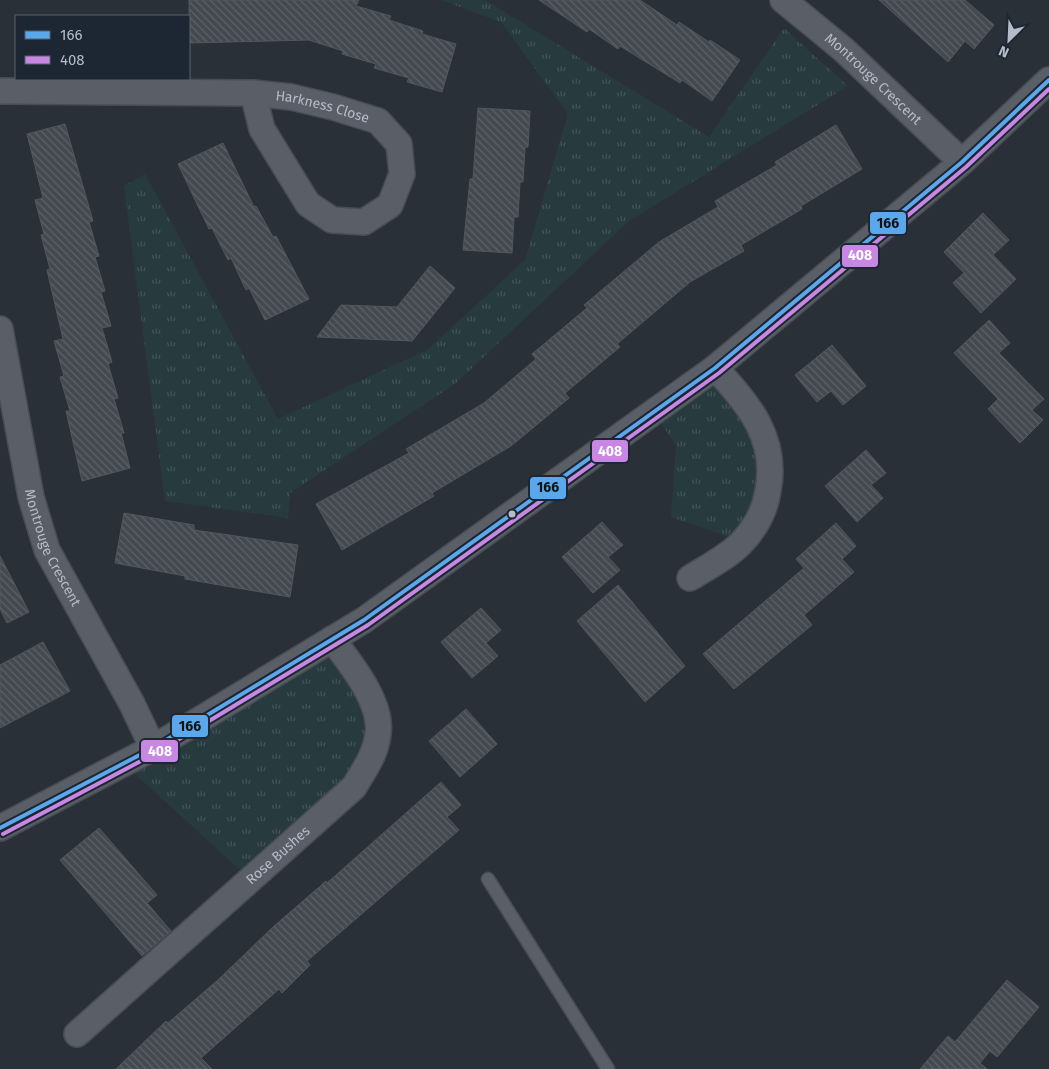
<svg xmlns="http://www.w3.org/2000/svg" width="1049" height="1069" viewBox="0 0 1049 1069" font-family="'Fira Sans',sans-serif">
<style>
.grass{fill:url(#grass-tufts)}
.building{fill:url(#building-back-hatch);stroke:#52575f}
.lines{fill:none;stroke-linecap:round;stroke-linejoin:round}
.service-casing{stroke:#484c53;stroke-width:15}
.minor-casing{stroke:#484c53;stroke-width:28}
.service{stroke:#5a5e66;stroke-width:12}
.minor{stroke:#5a5e66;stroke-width:25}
.bus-1-casing{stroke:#1d2633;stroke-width:8}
.bus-2-casing{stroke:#1d2633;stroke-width:8}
.bus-1{stroke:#5aa8eb;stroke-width:4}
.bus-2{stroke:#c787e3;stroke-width:4}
.bus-dot{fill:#b4bcc9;stroke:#1d2633;stroke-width:2}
.labels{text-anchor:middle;stroke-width:4.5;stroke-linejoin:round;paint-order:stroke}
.street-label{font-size:14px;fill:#b4bcc9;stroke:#1d2633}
.line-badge{stroke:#1d2633;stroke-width:2}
.badge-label{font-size:14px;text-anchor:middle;font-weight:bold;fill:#fff}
.pale-badge-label{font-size:14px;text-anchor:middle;font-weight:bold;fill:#111}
</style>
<defs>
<pattern id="grass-tufts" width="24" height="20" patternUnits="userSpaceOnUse" patternTransform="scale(1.25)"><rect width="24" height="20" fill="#273a3e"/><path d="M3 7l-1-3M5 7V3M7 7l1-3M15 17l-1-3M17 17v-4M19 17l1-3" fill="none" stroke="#445559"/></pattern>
<pattern id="building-back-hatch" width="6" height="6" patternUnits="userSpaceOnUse" patternTransform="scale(1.25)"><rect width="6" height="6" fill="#444950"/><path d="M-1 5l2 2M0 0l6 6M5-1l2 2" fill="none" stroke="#5d6168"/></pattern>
</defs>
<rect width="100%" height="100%" fill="#2a3038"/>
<!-- grass -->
<g class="grass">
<polygon points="441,0 485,0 709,137 784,28 848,86 629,221 455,384 290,493 288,518 165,501 124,186 145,174 278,419 427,350 525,260 568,114 501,22"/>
<polygon points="715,368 772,471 743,542 671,517 676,445 653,412"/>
<polygon points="332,639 374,703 370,760 251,880 123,763"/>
</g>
<!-- building -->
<g class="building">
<polygon points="189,0 359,0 356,6 391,16 389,20 423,31 422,34 456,44 442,92 407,82 409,78 374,68 376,64 342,54 343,51 309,40 189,43"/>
<polygon points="539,0 640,0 677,25 679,22 709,42 710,40 740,60 712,101 682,80 680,83 620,46 618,49 589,29 587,32"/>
<polygon points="879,0 965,0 994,25 974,49 965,41 948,62"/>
<polygon points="478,108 530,111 528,147 525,147 523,182 520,182 518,217 514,217 512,253 463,250 470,179 473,179"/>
<polygon points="65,124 93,221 89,222 99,256 95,257 105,291 101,292 111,326 102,328 112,362 108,364 118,398 114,399 124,433 121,433 130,468 82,481 66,411 70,411 60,377 64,376 54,341 63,339 47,270 50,269 41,235 44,234 35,200 43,198 27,134"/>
<polygon points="836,125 862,169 801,206 802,209 741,245 744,251 690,282 617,344 620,347 565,393 569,398 511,446 432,493 434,496 342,550 316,504 409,453 406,449 484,403 536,359 532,354 587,308 584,305 659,242 718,207 715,201 777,165 775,162"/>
<polygon points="223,143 254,207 256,206 273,237 276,236 309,299 265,320 249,288 246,290 231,258 228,260 212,228 209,229 178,164"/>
<polygon points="983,213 1009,240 993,255 1016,279 981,313 953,283 964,273 944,252"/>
<polygon points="430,266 455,288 412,341 317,337 341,305 397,307"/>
<polygon points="989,320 1010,343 999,353 1044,399 1032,410 1043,420 1020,443 988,409 998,399 954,353"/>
<polygon points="832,345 866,386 843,405 831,391 817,402 795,375"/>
<polygon points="866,450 886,473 871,485 883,498 857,522 825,486"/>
<polygon points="124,513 194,525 194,530 298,545 290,597 185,579 185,576 115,563"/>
<polygon points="602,522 623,545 608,557 620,570 593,593 562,557"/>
<polygon points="836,523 856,546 842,559 854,572 804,615 812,625 734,689 703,654 804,568 796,559"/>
<polygon points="0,556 29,612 7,623 0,609"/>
<polygon points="618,585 685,666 645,702 577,621"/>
<polygon points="481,608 501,630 486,643 498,656 472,678 441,642"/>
<polygon points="43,642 70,691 0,728 0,665"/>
<polygon points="466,709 497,744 460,777 429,741"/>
<polygon points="441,782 461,805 447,817 459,830 307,961 310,965 282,993 279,989 201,1058 212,1069 116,1069 166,1021 168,1023 219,979 273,927 326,881 327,883"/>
<polygon points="99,828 157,895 147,903 171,931 142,956 60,860"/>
<polygon points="1007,980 1039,1007 997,1057 990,1051 980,1063 987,1069 920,1069 948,1036 955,1042"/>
</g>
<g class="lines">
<defs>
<polyline id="service" points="488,879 608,1069"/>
<g id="minor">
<path id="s1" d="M783,0l61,50 118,112"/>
<path id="s2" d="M0,91l253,2 38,4 42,10 45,14 21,23 3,30 -12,31 -26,17 -32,-2 -24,-16 -46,-75 -9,-36"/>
<path id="s3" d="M0,329l31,168 16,53 85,154 21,44"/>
<path d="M690,578c16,-10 41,-23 53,-37 13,-14 22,-31 25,-50 10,-52 -19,-87 -53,-123"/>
<polyline points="0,828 153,748 364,620 715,368 962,162 1049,80"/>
<path id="s4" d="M77,1034l277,-247c10,-17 22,-33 24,-53 5,-31 -28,-71 -46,-95"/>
</g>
</defs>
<!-- service casing -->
<use href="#service" class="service-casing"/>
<!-- minor casing -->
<use href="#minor" class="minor-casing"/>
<!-- service -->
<use href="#service" class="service"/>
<!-- minor -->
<use href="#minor" class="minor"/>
<defs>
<polyline id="bus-1" points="0,828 153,748 364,620 715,368 962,162 1049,80"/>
<polyline id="bus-2" points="3,834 156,753 368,625 719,373 966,167 1049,89"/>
</defs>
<!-- bus-1 casing -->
<use href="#bus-1" class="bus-1-casing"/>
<!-- bus-2 casing -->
<use href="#bus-2" class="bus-2-casing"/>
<!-- bus-1 -->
<use href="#bus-1" class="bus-1"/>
<!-- bus-2 -->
<use href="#bus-2" class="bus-2"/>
</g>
<!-- markers -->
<circle class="bus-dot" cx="512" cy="514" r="4.5"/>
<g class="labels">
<!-- street labels -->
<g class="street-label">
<text dy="5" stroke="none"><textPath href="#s1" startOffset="120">Montrouge Crescent</textPath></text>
<text dy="5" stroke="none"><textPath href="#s2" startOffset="324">Harkness Close</textPath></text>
<text dy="5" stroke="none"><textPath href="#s3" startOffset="226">Montrouge Crescent</textPath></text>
<text dy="5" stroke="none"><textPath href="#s4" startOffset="269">Rose Bushes</textPath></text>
</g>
</g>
<g class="line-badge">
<rect x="869" y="211" width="38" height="24" rx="5" fill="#5aa8eb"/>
<rect x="841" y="244" width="38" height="24" rx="5" fill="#c787e3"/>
<rect x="591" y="439" width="38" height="24" rx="5" fill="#c787e3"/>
<rect x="529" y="476" width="38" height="24" rx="5" fill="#5aa8eb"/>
<rect x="171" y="714" width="38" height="24" rx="5" fill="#5aa8eb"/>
<rect x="140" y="739" width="39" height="24" rx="5" fill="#c787e3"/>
</g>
<g class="badge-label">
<text x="860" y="260">408</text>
<text x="610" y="456">408</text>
<text x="160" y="756">408</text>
</g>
<g class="pale-badge-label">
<text x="888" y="228">166</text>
<text x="548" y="492">166</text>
<text x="190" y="731">166</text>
</g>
<!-- legend -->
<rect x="15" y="15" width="175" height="65" fill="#1d2633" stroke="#59626f"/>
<rect x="25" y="31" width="25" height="8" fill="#5aa8eb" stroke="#59626f"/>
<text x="60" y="40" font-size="15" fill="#b4bcc9">166</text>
<rect x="25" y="56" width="25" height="8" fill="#c787e3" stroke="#59626f"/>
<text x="60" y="65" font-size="15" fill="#b4bcc9">408</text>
<!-- north arrow -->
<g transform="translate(1009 40) rotate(204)" stroke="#1d2633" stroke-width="4" paint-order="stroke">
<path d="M0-4L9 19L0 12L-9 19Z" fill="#b4bcc9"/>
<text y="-8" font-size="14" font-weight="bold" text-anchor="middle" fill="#b4bcc9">N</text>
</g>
</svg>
